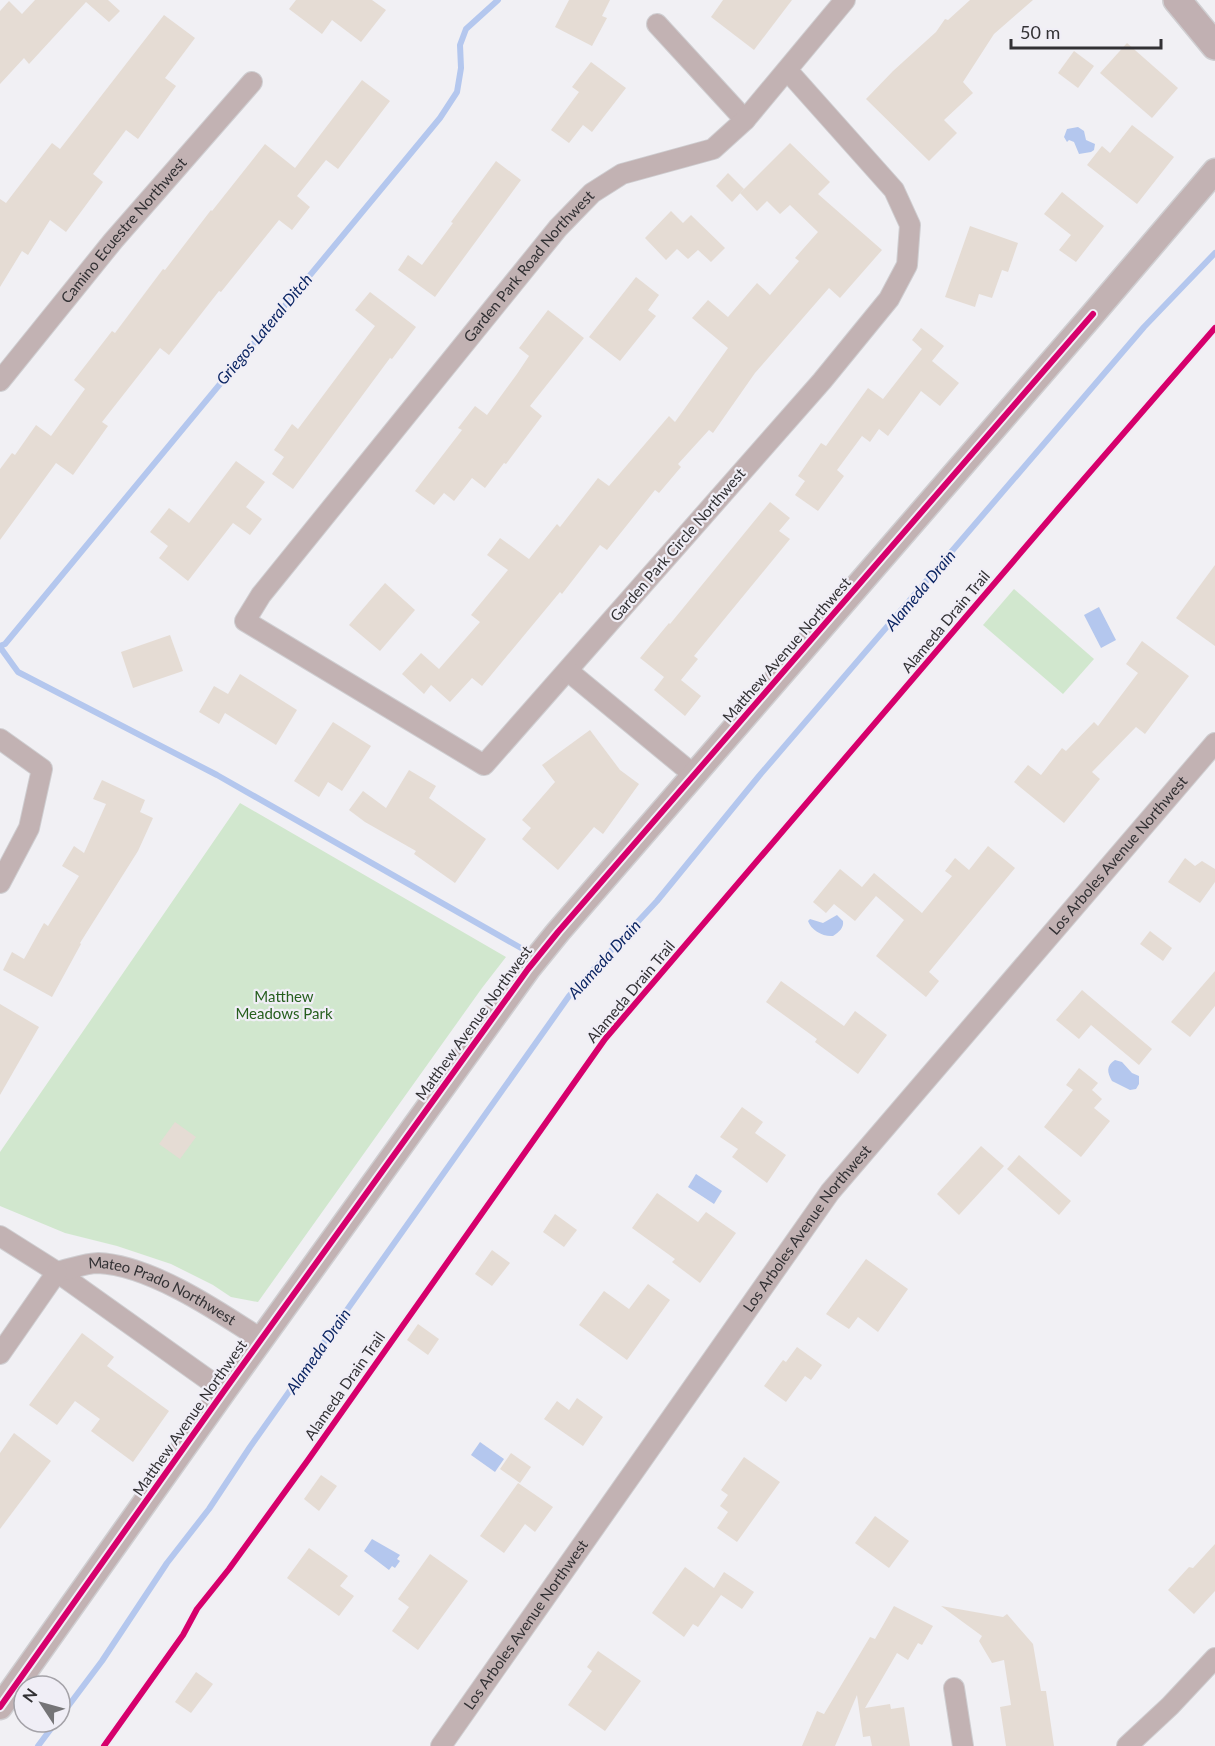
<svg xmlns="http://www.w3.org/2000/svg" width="1215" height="1746" viewBox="0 0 1215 1746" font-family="Lato,sans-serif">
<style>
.green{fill:#d1e7ce}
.water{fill:#b4c7ee}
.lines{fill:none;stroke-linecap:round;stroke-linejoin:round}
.stream{stroke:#b4c7ee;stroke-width:6}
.building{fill:#e5dcd4}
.minor-casing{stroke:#cfced1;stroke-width:22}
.tertiary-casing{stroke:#cfced1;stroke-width:27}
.secondary-casing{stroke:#cfced1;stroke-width:30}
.minor{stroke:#c2b2b3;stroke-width:20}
.tertiary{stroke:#c2b2b3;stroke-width:24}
.secondary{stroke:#c1b0b2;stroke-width:27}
.cycleway-casing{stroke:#f0eef6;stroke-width:10}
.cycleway{stroke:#d6006c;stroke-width:6}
.labels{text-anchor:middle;stroke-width:4.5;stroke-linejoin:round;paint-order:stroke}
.street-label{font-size:15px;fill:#323134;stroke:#f0eef6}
.park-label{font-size:15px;fill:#255e1d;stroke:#f0eef6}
.water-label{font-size:16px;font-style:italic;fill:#0b2563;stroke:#f0eef6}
</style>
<rect width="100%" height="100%" fill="#f1f0f4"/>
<!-- green -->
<g class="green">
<polygon points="1014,589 1094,659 1063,694 983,625"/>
<polygon points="240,803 506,957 482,988 258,1302 231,1297 213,1285 171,1264 117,1246 65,1233 0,1206 0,1152"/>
</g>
<!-- water -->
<g class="water">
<polygon points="1078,127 1084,131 1086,140 1095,144 1094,150 1091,152 1079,154 1074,142 1069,140 1067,142 1064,137 1067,129"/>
<polygon points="1099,607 1116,640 1101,648 1084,615"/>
<path d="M837,915l6,6c1,7 -4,11 -10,15 -10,1 -22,-6 -25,-15l2,-2 13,4z"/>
<path d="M1115,1060l7,2 10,11 7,3v8l-3,5 -6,1 -18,-9c-5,-9 -6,-15 3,-21z"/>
<polygon points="696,1174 722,1191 714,1204 688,1187"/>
<polygon points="480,1442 504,1459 495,1472 471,1455"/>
<polygon points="372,1539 400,1555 397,1559 400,1561 395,1568 392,1566 389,1570 364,1551"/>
</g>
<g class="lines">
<!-- stream -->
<g class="stream">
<polyline points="0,646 5,644 440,118 457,92 461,68 460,45 466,29 498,0"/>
<polyline points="0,647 18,672 217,775 521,948"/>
<polyline points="60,1717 102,1661 167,1563 209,1509 250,1447 569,996 657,901 759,776 1144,327 1215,253"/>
<polyline points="38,1746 56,1722"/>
</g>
</g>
<!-- building -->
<g class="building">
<polygon points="35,0 108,0 120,11 109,22 86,2 29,64 24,58 0,84 0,11 9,1 22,14"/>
<polygon points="296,0 372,0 386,10 361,42 332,20 322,34 289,9"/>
<polygon points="569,0 610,0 602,16 607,18 592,46 555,27"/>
<polygon points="723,0 792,0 754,50 711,17"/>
<polygon points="970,0 1033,0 994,34 963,82 973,93 944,120 957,133 929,161 866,99 893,71 936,32 945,19 948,20"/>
<polygon points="164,15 195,38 165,78 176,86 138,139 126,130 93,174 103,182 66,232 50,220 28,255 22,251 0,287 0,199 6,203 52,143 60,149"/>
<polygon points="1127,43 1178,88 1152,118 1100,73"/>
<polygon points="1074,51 1094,66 1078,88 1058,73"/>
<polygon points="591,62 626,88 592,132 583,125 569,143 551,130 579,92 572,87"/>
<polygon points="362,80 390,101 338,169 326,160 297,196 310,207 292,230 279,220 221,292 219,291 169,355 160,348 102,422 108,426 73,475 56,463 0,540 0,469 12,453 15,455 36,425 51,436 85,389 74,380 112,331 115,333 163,269 165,270 211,210 212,211 265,144 295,168"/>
<polygon points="1132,125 1174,157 1137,204 1087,165 1102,146 1110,153"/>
<polygon points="790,143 830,182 818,194 882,250 840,298 829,288 755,373 713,433 709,430 678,464 681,467 659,493 655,490 607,550 600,545 562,594 560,592 482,686 472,678 450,702 431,685 424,694 402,674 421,653 439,669 480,622 471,615 508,570 487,555 500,538 529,559 557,524 560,527 598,478 609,486 669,416 675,422 728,348 692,318 708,300 728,317 757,283 770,295 799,261 795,258 818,232 790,205 780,214 767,201 757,211 740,193"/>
<polygon points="496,161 521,180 435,297 398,270 408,255 422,265 453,223 451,222"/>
<polygon points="728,173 744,189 732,202 716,186"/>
<polygon points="1062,192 1104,226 1076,262 1059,250 1071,235 1044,214"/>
<polygon points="671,211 683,223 691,215 725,248 711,262 698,250 688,259 677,249 666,260 645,238"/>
<polygon points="970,226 1018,243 1008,272 1002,270 992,298 979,294 975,307 945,297"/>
<polygon points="636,277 659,295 648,310 656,316 620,361 589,337"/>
<polygon points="370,292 416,327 392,359 390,358 293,489 272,474 284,457 274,450 292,424 298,429 375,326 355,310"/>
<polygon points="548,310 584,338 530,406 542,416 506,464 504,463 485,488 472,478 454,501 444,493 434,505 415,491 462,430 458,428 475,406 487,415 517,374 529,356 519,348"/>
<polygon points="921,328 944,346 932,361 959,383 940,406 921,391 888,436 879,429 870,442 862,436 837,470 844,476 818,511 795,495 805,481 798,476 821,443 826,446 868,388 883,399 922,349 912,340"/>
<polygon points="236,461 265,482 246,507 262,519 250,535 233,523 188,581 159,558 168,546 150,532 169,508 189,523"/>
<polygon points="770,502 790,518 779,531 790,539 694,656 698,659 681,680 701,696 685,716 654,690 664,677 640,658 669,623 670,624"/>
<polygon points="1215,565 1215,646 1176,618"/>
<polygon points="385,583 415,610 380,651 349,625"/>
<polygon points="170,635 183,671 133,688 121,652"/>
<polygon points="1142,641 1189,676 1145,734 1136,727 1092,772 1100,779 1064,823 1014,782 1028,765 1041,775 1062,748 1066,751 1094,722 1098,726 1138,673 1126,664"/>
<polygon points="240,674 297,710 276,745 225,713 219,724 199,712 214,686 228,694"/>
<polygon points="333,722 371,746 342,791 328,782 319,797 294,781"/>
<polygon points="590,730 620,770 639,784 603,834 594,827 558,870 522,839 531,828 522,820 555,782 542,765"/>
<polygon points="409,770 436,786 429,798 486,839 455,883 414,854 416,851 365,822 349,810 363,791 386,808"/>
<polygon points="102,780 145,800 140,812 153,818 138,851 80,943 81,944 52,997 3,970 12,952 24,959 44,923 48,926 79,876 62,866 74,846 84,853 106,804 93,799"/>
<polygon points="988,846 1015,868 929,972 939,981 926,997 876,956 904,920 876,896 855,921 834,904 826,913 813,902 840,869 862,887 874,873 922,913 952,876 945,871 955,858 969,870"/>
<polygon points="1185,858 1195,866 1202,861 1215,869 1215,882 1200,903 1168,882"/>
<polygon points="1150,931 1172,948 1163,961 1140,944"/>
<polygon points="1215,971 1215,1006 1190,1037 1171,1022"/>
<polygon points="781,981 844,1026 855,1011 887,1035 858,1074 815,1042 817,1039 766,1002"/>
<polygon points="1082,990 1152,1049 1139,1065 1091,1025 1079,1039 1056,1020"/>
<polygon points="0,1004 39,1027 0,1095"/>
<polygon points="1079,1068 1098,1083 1092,1090 1102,1099 1094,1108 1110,1121 1081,1157 1044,1127 1073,1090 1066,1085"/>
<polygon points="742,1107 763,1122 755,1133 786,1155 767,1183 732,1157 738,1149 720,1137"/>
<polygon points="175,1122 196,1137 180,1159 159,1144"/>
<polygon points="981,1146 1004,1166 959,1215 937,1194"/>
<polygon points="1019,1155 1071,1201 1059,1215 1007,1169"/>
<polygon points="657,1193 698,1222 706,1212 736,1233 700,1283 672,1262 675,1259 632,1228"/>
<polygon points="555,1214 577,1230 564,1247 543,1232"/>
<polygon points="492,1250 510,1263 492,1286 475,1274"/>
<polygon points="866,1259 908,1289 878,1332 858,1317 849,1329 826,1314"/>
<polygon points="648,1284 670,1300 627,1360 579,1325 604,1291 629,1309"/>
<polygon points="418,1324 439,1339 428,1355 407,1340"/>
<polygon points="82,1333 114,1357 107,1366 169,1411 133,1462 91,1431 100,1419 75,1401 57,1425 29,1405"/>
<polygon points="797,1347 822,1365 811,1380 805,1376 786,1402 764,1386 783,1360 786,1362"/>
<polygon points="577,1398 603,1417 583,1446 544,1419 557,1401 569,1410"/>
<polygon points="14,1433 51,1461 0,1529 0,1453"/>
<polygon points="511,1453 531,1467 520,1483 500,1469"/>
<polygon points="744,1457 780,1482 737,1542 717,1528 728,1512 720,1506 728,1495 721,1490"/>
<polygon points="321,1475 337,1486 319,1511 304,1499"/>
<polygon points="518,1483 553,1507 535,1532 525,1524 504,1553 480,1536"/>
<polygon points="875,1516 909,1541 889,1568 855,1543"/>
<polygon points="1215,1544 1215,1591 1194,1614 1168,1590 1189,1567 1193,1568"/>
<polygon points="309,1548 348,1576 340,1586 354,1596 339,1616 287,1578"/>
<polygon points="430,1554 468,1581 418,1650 392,1631 409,1607 398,1599"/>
<polygon points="685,1567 714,1588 724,1572 754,1592 742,1609 721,1595 698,1627 693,1624 684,1637 652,1613"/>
<polygon points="894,1606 933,1626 922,1645 918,1643 908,1660 897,1653 865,1708 890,1704 891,1709 904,1707 910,1746 872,1746 870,1736 863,1737 857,1695 835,1746 802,1746 817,1711 824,1714 870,1637 875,1639"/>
<polygon points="941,1606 1003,1617 1007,1614 1033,1644 1041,1691 1046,1691 1054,1746 1006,1746 1000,1707 1011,1705 1004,1660 992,1663 979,1641 982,1636"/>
<polygon points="598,1651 641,1681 605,1731 568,1705 592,1671 587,1667"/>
<polygon points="196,1672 213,1684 191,1713 175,1702"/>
</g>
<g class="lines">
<defs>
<g id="minor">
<polyline points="657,24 745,120"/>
<path id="s1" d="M787,70l107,120 16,35 -3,40 -18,34 -67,82 -338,384 -239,-144 16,-26 297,-367 34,-35 30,-19 91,-25 32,-29 100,-120"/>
<path id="s2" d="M0,381l113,-140 139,-159"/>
<polyline points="568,671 694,775"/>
<polyline points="0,739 42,769 29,828 0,883"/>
<polyline points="0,1236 57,1272 224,1391"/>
<path id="s3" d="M57,1272c13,-3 29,-9 41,-9 52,2 120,48 163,76"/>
<polyline points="0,1354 57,1272"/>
<polyline points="954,1688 963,1746"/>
<path id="s4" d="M441,1746l389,-554 385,-449"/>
<polyline points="1127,1746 1170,1706 1215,1658"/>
</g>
<polyline id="tertiary" points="0,1707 224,1391 528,969 558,932 1093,314 1215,171"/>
<polyline id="secondary" points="1177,0 1215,46"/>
</defs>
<!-- minor casing -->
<use href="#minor" class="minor-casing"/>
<!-- tertiary casing -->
<use href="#tertiary" class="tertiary-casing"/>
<!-- secondary casing -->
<use href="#secondary" class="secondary-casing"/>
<!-- minor -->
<use href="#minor" class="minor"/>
<!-- tertiary -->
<use href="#tertiary" class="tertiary"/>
<!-- secondary -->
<use href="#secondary" class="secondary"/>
<defs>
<g id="cycleway">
<polyline points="0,1707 224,1391 528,969 558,932 1093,314"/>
<polyline points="104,1746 183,1635 197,1609 229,1569 308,1460 605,1039 1058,509 1215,328"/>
</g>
</defs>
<!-- cycleway casing -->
<use href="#cycleway" class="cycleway-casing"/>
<!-- cycleway -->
<use href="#cycleway" class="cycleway"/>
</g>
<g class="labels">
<!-- street labels -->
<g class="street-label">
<text dy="5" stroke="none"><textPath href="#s2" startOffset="195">Camino Ecuestre Northwest</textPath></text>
<text dy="5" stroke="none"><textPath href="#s1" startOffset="1629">Garden Park Road Northwest</textPath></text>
<text transform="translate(678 545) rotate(-49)" y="5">Garden Park Circle Northwest</text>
<text transform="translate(946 622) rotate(-50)" y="5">Alameda Drain Trail</text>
<text transform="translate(787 650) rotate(-49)" y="5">Matthew Avenue Northwest</text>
<text dy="5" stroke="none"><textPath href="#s4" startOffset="1120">Los Arboles Avenue Northwest</textPath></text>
<text transform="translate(631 992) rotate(-50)" y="5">Alameda Drain Trail</text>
<text transform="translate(474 1023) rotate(-54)" y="5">Matthew Avenue Northwest</text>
<text dy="5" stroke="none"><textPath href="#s4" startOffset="634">Los Arboles Avenue Northwest</textPath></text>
<text dy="5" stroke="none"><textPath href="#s3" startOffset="112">Mateo Prado Northwest</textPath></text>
<text transform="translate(345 1386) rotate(-55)" y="5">Alameda Drain Trail</text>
<text transform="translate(190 1418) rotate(-55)" y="5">Matthew Avenue Northwest</text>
<text dy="5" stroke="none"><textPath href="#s4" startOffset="148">Los Arboles Avenue Northwest</textPath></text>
</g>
<!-- park labels -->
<g class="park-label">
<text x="284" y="1002">Matthew<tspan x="284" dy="17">Meadows Park</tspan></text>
</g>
<!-- water labels -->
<g class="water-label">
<text transform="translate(264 329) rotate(-50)" y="6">Griegos Lateral Ditch</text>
<text transform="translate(920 590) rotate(-50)" y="6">Alameda Drain</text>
<text transform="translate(604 959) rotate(-48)" y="6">Alameda Drain</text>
<text transform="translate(318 1351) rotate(-55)" y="6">Alameda Drain</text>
</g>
</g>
<!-- north arrow -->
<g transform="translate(42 1704) rotate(306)"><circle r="28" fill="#f0eef6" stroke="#a4a2a8" stroke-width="1.5"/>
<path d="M0-4.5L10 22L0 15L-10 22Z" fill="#757477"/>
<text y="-9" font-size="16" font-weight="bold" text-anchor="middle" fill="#323134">N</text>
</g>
<!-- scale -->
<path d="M1011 39v9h150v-9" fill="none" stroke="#323134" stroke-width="3"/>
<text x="1020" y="39" font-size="18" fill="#323134" stroke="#f0eef6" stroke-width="4.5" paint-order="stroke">50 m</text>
</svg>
